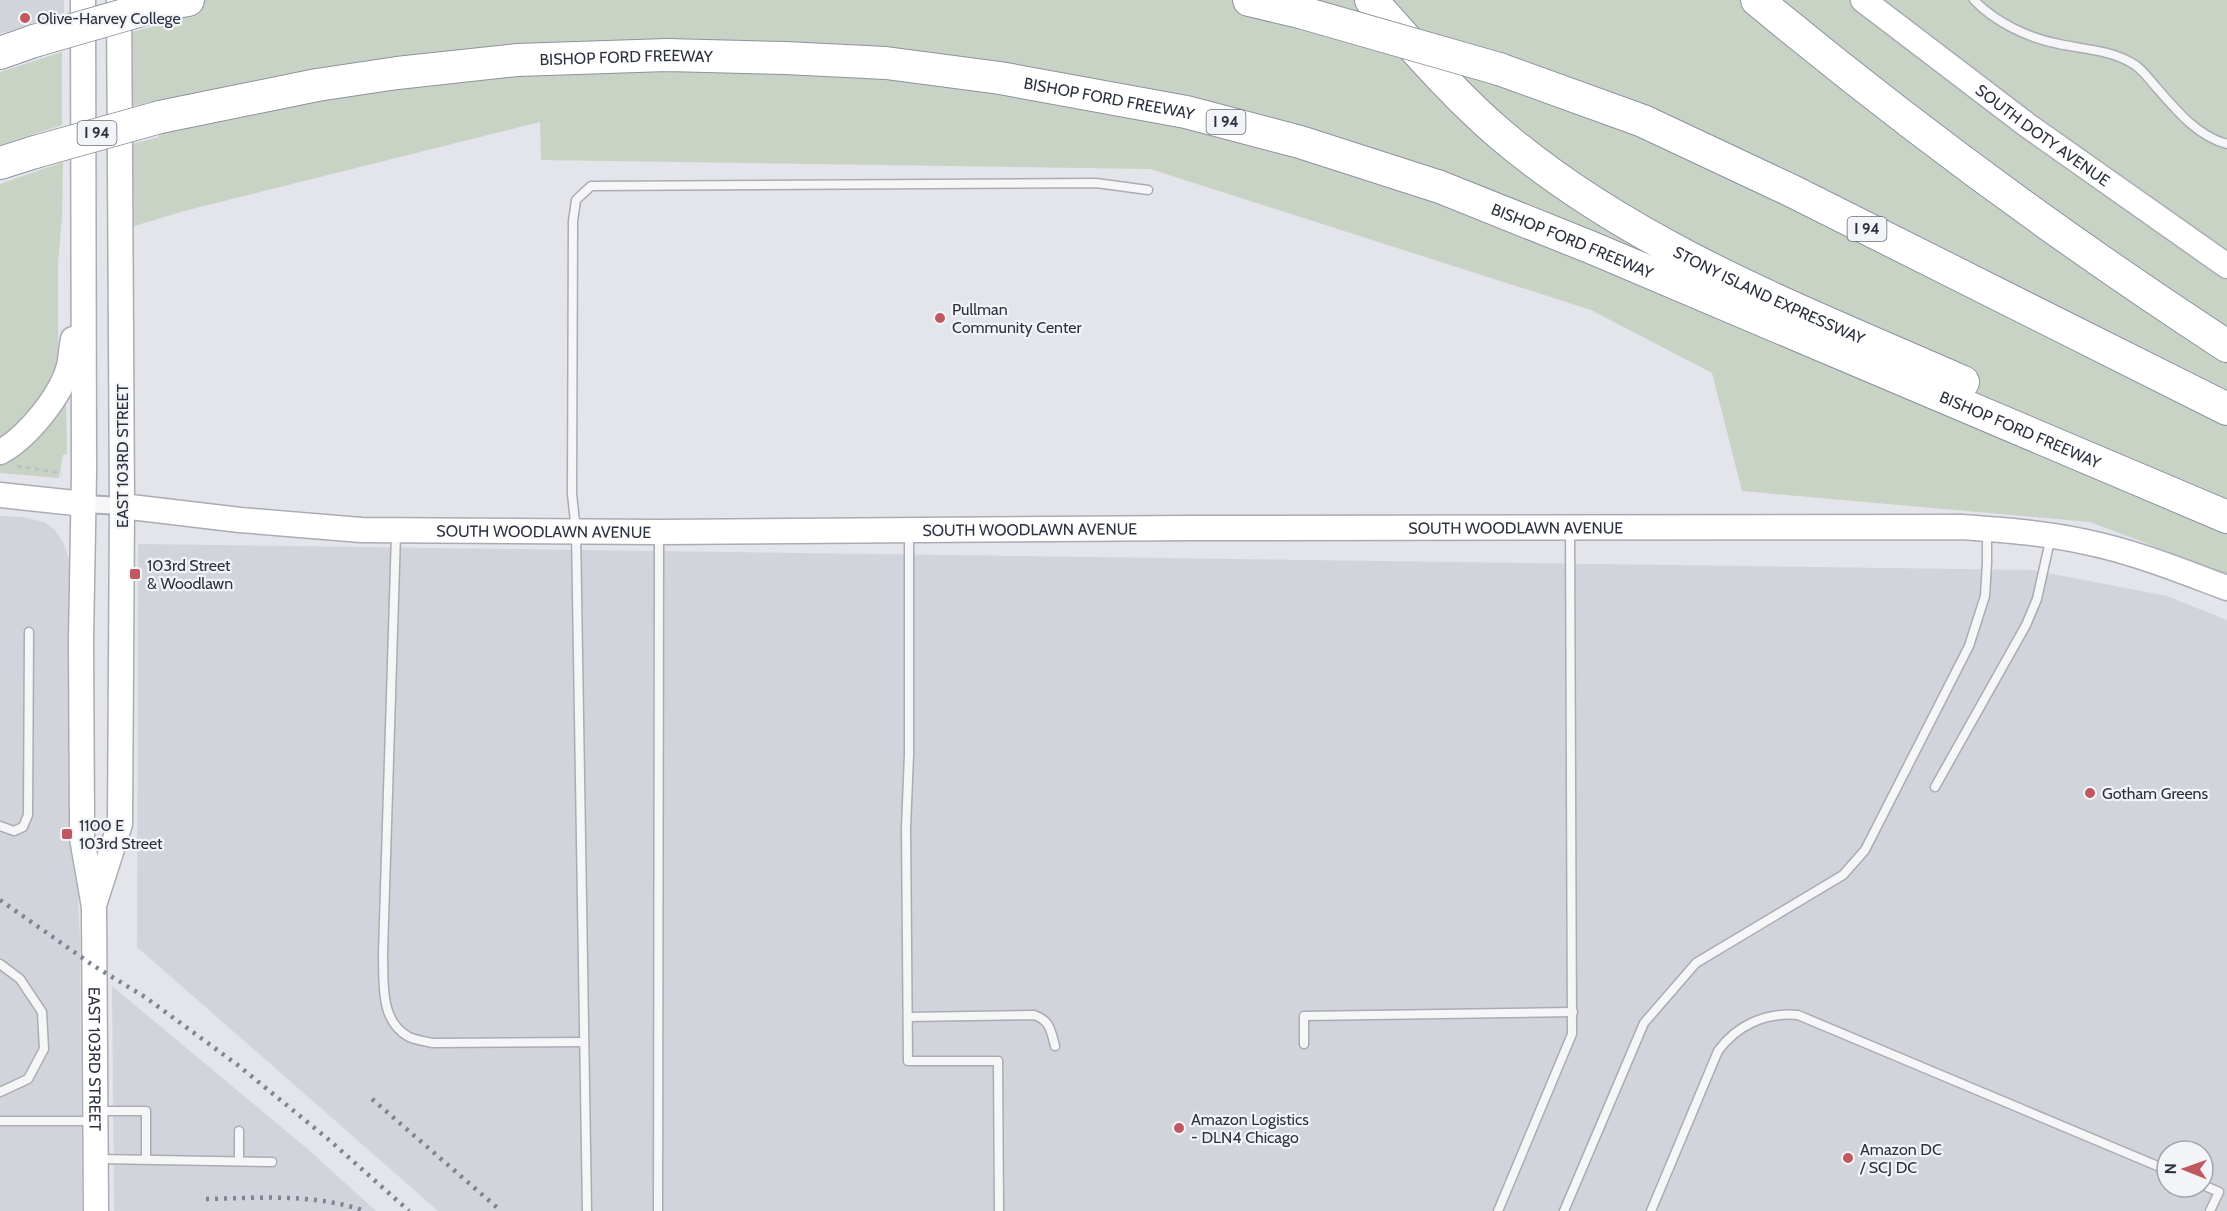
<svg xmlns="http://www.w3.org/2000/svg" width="2227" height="1211" viewBox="0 0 2227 1211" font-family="Cabin,sans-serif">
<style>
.built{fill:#d2d4db;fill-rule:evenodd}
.green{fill:#c8d3c5}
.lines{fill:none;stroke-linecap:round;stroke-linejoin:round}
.lane-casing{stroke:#a9acb4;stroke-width:11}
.street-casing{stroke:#a9acb4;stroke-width:20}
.secondary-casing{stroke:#a9acb4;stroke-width:27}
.highway-casing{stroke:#8c929f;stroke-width:34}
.path{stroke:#bebfc4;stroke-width:3;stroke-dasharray:4.5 4.5;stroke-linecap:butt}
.lane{stroke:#f6f6f8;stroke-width:8}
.street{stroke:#f6f6f8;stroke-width:16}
.secondary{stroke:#fff;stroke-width:24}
.highway{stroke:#fff;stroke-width:32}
.rail{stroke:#7f8492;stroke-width:4.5;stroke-dasharray:3 6;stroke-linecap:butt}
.highway-bridge-casing{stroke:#8c929f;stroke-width:34;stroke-linecap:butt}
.highway-bridge{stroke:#fff;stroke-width:32}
.poi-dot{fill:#bf585f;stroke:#f3f4f7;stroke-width:2}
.labels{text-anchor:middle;stroke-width:4.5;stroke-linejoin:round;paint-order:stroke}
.shield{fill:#f3f4f7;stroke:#686c77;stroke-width:1.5}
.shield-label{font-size:15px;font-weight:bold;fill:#2d3240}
.poi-label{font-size:16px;fill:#2d3240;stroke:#f3f4f7;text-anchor:start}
.street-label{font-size:16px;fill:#2d3240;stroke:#f3f4f7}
</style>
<rect width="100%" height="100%" fill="#e3e5ea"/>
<!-- built -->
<g class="built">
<polygon points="0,0 64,0 64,13 0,34"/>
<polygon points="0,516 22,517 44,522 55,530 64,544 70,562 73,783 80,939 82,1211 0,1211"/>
<path d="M138,544l1894,26 135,26 60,24v591h-1789l-301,-264zM2167,1151h36v36h-36z"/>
<polygon points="112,986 310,1151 376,1211 114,1211"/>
</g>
<!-- green -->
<g class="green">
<polygon points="159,0 2227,0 2227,574 2090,522 1742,491 1712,373 1591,310 1150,169 541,160 540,122 188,210 131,227 132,144 159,137 160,100 133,106 132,32 159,25"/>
<polygon points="62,52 62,125 0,145 0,72"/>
<polygon points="63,162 62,217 58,262 58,348 55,378 38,410 0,442 0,184"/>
<polygon points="66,399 67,454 63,455 59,478 0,473 0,460"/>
</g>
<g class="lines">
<defs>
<g id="lane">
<path d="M1974,0c21,22 54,38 85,44 23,5 50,6 71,18 11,5 18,16 26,25 20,23 41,49 71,57"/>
<polyline points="909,531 909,754 906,828 908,1061 998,1061 999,1211"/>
<path d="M396,534l-13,419c1,28 -4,68 26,84 6,3 16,4 23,6l152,-1"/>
<polyline points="1935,787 2026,625 2037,599 2051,536"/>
<polyline points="0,826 14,831 23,827 28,815 29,632"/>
<polyline points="0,964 20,979 42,1012 44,1049 28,1079 0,1092"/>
<path d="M908,1017l126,-2c16,5 17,16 21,31"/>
<polyline points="1304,1044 1304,1016 1573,1012"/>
<polyline points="99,1111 146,1111 146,1159"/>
<polyline points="0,1121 93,1121"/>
<polyline points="239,1131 239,1161"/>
<polyline points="99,1159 272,1162"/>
<polyline points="2203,1185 2219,1192 2210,1211"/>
<polyline points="587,1211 576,531 572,494 573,221 576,200 591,186 1096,183 1148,190"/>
<polyline points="658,1211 659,533"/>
<polyline points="1498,1211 1572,1034 1570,530"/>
<polyline points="1564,1211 1644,1023 1696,963 1843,875 1865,850 1969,646 1985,596 1987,563 1987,532"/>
<path d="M1651,1211l67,-160c19,-26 48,-39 80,-36l369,155"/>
</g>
<polyline id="street" points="84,504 122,506"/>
<g id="secondary">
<path id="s1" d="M83,0l1,473 -3,168 1,181v16l12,69 2,304"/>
<path id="s2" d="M1863,0l164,125 200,141"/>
<path d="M0,452c27,-14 61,-56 69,-86 2,-8 2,-18 4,-27"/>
<polyline points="0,495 84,504"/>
<path id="s3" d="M122,506l118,14 121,10 298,2 534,-4 769,-1c42,3 84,6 124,15 49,10 95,29 141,46"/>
<polyline points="95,902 120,824 122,506 119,0"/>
</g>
<g id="highway">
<polyline points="1249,0 1300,12"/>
<path id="s4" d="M1371,0c42,46 82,94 129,134 134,114 304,178 463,248"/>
<path d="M1757,0c150,124 307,240 470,346"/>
<polyline points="159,5 188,0"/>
<polyline points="0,53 34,41"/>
<polyline points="1499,69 1643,121 1792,191 2227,409"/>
<path id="s5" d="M160,117l157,-32 80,-12 120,-13 150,-5 118,3 101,5 114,15 186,34 114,30 140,45 150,60 637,270"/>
<polyline points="0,163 35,152"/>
</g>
</defs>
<!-- lane casing -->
<use href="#lane" class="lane-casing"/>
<!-- street casing -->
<use href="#street" class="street-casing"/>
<!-- secondary casing -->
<use href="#secondary" class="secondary-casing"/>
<!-- highway casing -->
<use href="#highway" class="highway-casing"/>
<!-- path -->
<polyline class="path" points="17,466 62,473"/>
<!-- lane -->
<use href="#lane" class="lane"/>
<!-- street -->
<use href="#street" class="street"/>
<!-- secondary -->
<use href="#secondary" class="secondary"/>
<!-- highway -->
<use href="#highway" class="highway"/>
<!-- rail -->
<g class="rail">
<polyline points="0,900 94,966 145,997 239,1066 328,1139 409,1211"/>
<polyline points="372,1099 501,1211"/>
<path d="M206,1199c54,-1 107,-6 159,12"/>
</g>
<defs>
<g id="highway-bridge">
<polyline points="1300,12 1499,69"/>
<polyline points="34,41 159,5"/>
<polyline points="35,152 160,117"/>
</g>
</defs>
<!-- highway-bridge casing -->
<use href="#highway-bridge" class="highway-bridge-casing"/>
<!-- highway-bridge -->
<use href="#highway-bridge" class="highway-bridge"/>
</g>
<!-- markers -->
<g class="poi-dot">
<circle cx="25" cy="18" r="6"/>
<circle cx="940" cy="318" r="6"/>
<rect x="129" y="568" width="12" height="12" rx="3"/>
<circle cx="2090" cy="793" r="6"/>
<rect x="61" y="828" width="12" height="12" rx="3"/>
<circle cx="1179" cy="1128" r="6"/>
<circle cx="1848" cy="1158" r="6"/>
</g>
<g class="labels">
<!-- shield labels -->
<g class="shield">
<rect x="1206.5" y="110" width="39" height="24" rx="4.5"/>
<rect x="77.5" y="121" width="39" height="24" rx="4.5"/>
<rect x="1847.5" y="217" width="39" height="24" rx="4.5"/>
</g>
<g class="shield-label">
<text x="1226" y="127">I 94</text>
<text x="97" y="138">I 94</text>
<text x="1867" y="234">I 94</text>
</g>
<!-- poi labels -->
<g class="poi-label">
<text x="37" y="24">Olive-Harvey College</text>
<text x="952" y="315">Pullman<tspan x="952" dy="18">Community Center</tspan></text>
<text x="147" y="571">103rd Street<tspan x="147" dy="18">&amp; Woodlawn</tspan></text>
<text x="2102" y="799">Gotham Greens</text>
<text x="79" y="831">1100 E<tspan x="79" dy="18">103rd Street</tspan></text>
<text x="1191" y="1125">Amazon Logistics<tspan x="1191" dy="18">- DLN4 Chicago</tspan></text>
<text x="1860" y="1155">Amazon DC<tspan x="1860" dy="18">/ SCJ DC</tspan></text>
</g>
<!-- street labels -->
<g class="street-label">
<text dy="6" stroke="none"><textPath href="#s5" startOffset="471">BISHOP FORD FREEWAY</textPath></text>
<text dy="6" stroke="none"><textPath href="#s5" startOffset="957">BISHOP FORD FREEWAY</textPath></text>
<text dy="6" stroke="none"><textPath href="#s2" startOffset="225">SOUTH DOTY AVENUE</textPath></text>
<text dy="6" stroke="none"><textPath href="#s5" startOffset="1443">BISHOP FORD FREEWAY</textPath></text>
<text dy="6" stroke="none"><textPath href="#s4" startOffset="501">STONY ISLAND EXPRESSWAY</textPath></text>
<text dy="6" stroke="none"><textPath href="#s5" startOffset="1929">BISHOP FORD FREEWAY</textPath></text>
<text transform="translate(122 456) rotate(-90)" y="6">EAST 103RD STREET</text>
<text dy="6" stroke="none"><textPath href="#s3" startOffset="1395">SOUTH WOODLAWN AVENUE</textPath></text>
<text dy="6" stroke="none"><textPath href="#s3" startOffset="909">SOUTH WOODLAWN AVENUE</textPath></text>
<text dy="6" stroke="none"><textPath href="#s3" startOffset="423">SOUTH WOODLAWN AVENUE</textPath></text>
<text dy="6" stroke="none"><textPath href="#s1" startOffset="1060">EAST 103RD STREET</textPath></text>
</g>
</g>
<!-- north arrow -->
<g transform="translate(2185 1169) rotate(271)"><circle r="28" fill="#f3f4f7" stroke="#a4a6ae" stroke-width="1.5"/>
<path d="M0-4.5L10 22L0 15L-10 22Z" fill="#bf585f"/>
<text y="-9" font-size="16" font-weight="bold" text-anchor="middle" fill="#2d3240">N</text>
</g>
</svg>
